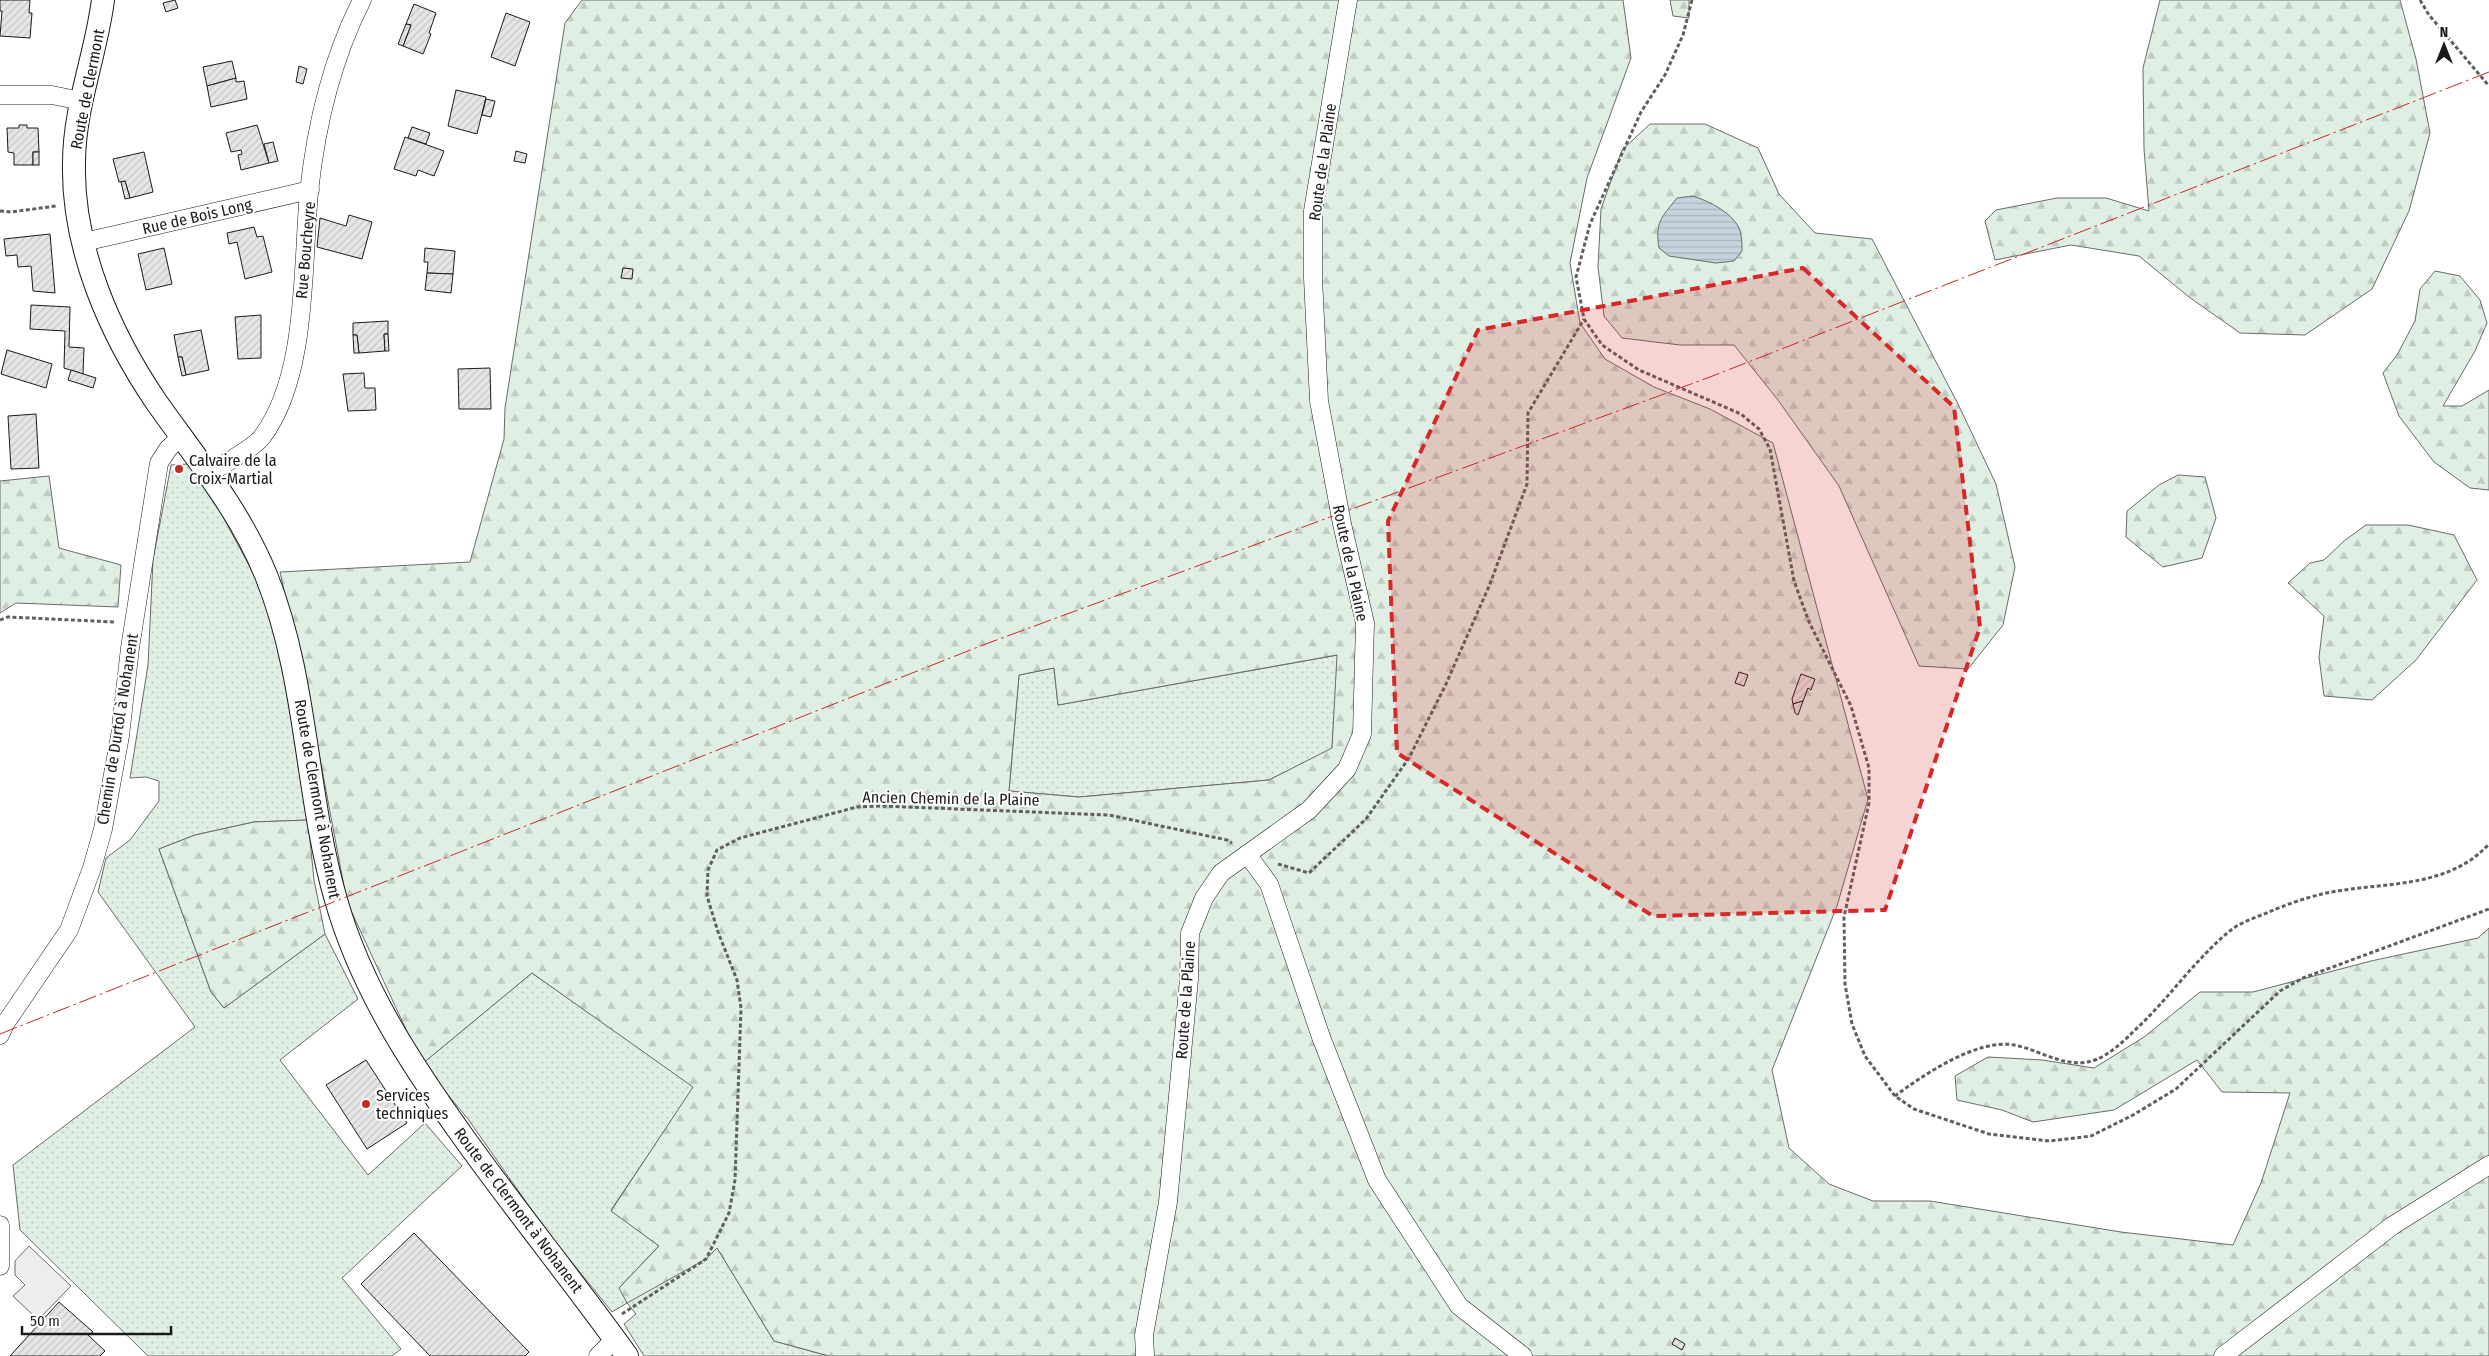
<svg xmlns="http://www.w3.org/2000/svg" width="2489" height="1356" viewBox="0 0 2489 1356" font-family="'Fira Sans Condensed',sans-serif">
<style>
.green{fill:url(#green-dots);stroke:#6a6a6a}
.forest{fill:url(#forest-firs);stroke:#6a6a6a;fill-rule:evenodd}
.parking{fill:#ededed;stroke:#6a6a6a}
.water{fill:url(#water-rules);stroke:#6a6a6a}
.building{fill:url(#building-hatch);stroke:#1a1a1a}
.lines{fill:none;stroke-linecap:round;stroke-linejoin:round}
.minor-casing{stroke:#1a1a1a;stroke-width:19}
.tertiary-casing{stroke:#1a1a1a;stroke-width:24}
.path{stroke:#5f5f5f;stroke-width:3;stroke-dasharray:4 2.5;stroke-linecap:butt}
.minor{stroke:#fff;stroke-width:18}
.tertiary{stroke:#fff;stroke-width:22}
.power{stroke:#c62828;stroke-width:1;stroke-dasharray:18 4 2.5 4;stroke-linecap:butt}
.marked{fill:#d62828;fill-opacity:0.2;stroke:#d62828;stroke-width:4;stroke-dasharray:10 6;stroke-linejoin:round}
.poi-dot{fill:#c62828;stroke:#fff;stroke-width:2}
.labels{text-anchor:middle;stroke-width:4;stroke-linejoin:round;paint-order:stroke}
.street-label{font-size:16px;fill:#1a1a1a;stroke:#fff}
.poi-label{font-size:16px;fill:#1a1a1a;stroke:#fff;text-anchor:start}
</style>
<defs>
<pattern id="green-dots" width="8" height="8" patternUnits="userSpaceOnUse" patternTransform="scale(1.25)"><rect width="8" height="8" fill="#e0efe3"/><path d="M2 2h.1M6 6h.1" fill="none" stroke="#c0ccc2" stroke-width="1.8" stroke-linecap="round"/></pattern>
<pattern id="forest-firs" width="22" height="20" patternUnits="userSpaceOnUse" patternTransform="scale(1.25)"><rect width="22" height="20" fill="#e0efe3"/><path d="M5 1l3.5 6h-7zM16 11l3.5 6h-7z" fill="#c0ccc2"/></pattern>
<pattern id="water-rules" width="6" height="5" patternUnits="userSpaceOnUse" patternTransform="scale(1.25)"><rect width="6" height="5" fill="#c6d2dc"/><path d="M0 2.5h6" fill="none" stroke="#aab4bc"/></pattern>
<pattern id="building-hatch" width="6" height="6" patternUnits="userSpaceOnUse" patternTransform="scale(1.25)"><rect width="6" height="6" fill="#e6e6e6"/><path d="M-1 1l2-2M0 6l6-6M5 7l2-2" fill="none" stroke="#c5c5c5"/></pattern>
</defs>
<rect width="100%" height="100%" fill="#fff"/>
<!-- green -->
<g class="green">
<polygon points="188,464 222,515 258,582 281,654 308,820 254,822 195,835 159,849 211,992 224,1008 325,934 358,999 280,1060 368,1175 425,1123 462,1166 342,1278 401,1349 392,1356 148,1356 20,1230 13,1165 195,1027 98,892 106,858 130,840 159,801 159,781 146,777 130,778 148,665 153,560 171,465"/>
<polygon points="1338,655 1332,749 1269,780 1079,797 1009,791 1019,675 1054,668 1058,705"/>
<polygon points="532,973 694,1087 611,1210 659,1246 619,1288 717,1248 774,1341 829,1356 644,1356 624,1324 636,1314 627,1303 612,1312 545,1229 468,1119 422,1064"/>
</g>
<!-- forest -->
<g class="forest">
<path d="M582,0h1041l8,58 -44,120 -17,85 10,60 25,36 49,28 56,22 63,34 95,356 -31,107 -65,164 17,78 40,36 44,17h57l191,31 112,13 28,-62 29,-90 -68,-1 -25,-32 -83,50 -81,12 -31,-12 -45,-10 -2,-24 33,-19 54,3 52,8 50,-31 56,-45h53l118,-31 107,-23 11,-10v428h-1660l-55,-15 -57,-93 -11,11 -79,44 -8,-15 40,-42 -48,-35 82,-124 -161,-114 -110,91 -75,-162 -33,-175 -34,-155 190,-10 34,-123 1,-31 60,-385zM1337,655l-5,93 -63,32 -190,17 -70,-6 10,-116 35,-7 4,37z"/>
<polygon points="1670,0 1689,0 1689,18 1673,16"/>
<polygon points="2160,0 2400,0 2416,59 2430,133 2409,211 2372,289 2305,335 2240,333 2189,297 2139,256 2071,245 1995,260 1985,221 1996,210 2057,198 2106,198 2149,211 2144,149 2143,68"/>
<polygon points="1650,124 1705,124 1758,148 1779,194 1815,233 1872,239 1958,404 1996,484 2015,567 2003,625 1968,669 1919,666 1839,486 1778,400 1734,345 1680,345 1622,338 1604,316 1598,267 1601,209 1622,150"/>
<polygon points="2435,271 2460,276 2480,300 2487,323 2475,351 2443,406 2462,406 2489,390 2489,490 2470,488 2434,462 2399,416 2383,373 2397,355 2415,321 2420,289"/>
<polygon points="2178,475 2205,477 2216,518 2202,558 2163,567 2126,537 2127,511 2159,485"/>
<polygon points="49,476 59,548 121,565 118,607 16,603 0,613 0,481"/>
<polygon points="2366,525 2408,525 2454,535 2477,580 2416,660 2372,700 2324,696 2319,657 2324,616 2288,583 2310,563 2324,560 2344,541"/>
<polygon points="308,820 314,880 325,934 224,1008 211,992 159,849 195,835 254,822"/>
</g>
<!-- parking -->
<polygon class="parking" points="29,1246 71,1286 38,1320 13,1296 25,1285 15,1275 15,1261"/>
<!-- water -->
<path class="water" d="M1693,196c16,5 42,18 47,35 2,6 2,14 2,20l-8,10 -18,2 -47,-7 -10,-8c-4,-26 2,-30 18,-50z"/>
<!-- building -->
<g class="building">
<polygon points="0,0 30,0 29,13 32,13 30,38 0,36 2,11 0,11"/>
<polygon points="175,0 178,8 166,12 163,3"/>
<polygon points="414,4 436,13 429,33 431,34 423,54 403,46 411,25 406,24"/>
<polygon points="506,13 530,22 515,66 491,57"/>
<polygon points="406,24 411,25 403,46 398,44"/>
<polygon points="232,61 236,78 207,86 203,67"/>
<polygon points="299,66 307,69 303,84 296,82"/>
<polygon points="236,78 236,82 244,81 247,99 211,107 207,86"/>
<polygon points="456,90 486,97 477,134 448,126"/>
<polygon points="486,99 495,101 491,117 482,115"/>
<polygon points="19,125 27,125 27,128 38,128 39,152 33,152 33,165 14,165 14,153 8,152 7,128 19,128"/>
<polygon points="257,125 269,163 241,170 238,155 242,154 241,150 231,152 226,133"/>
<polygon points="412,127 430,133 426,144 408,138"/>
<polygon points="405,137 444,151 434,176 418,170 416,176 394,169"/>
<polygon points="273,142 278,161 269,163 264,144"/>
<polygon points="516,151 527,154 525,163 514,161"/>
<rect x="33" y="152" width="6" height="13"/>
<polygon points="144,152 153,192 130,198 125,181 119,182 113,159"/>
<polygon points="125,181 130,198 125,199 121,182"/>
<polygon points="349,215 372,222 362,259 317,247 320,218 346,226"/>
<polygon points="254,227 257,237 263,236 272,272 245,279 237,242 229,244 227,233"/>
<polygon points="50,234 55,293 33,291 31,266 18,267 17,255 6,256 4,239"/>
<polygon points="164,248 172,284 146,290 138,254"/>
<polygon points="425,248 455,251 453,274 427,273 428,262 424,262"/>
<polygon points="623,268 633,269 632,279 621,278"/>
<polygon points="427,273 453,274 451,293 425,290"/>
<polygon points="31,305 70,307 69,347 84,348 83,374 64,368 65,331 30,329"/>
<polygon points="261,315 261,358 238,359 235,317"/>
<polygon points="388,321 388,334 384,334 385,351 359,353 357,335 353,335 353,323"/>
<polygon points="201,330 209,370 186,375 182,357 178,357 174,335"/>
<polygon points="384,334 388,334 389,351 385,351"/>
<polygon points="353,335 357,335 359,353 354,353"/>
<polygon points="7,350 52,364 46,388 1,374"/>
<polygon points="178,357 182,357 186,375 182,376"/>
<polygon points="490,368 491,409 459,409 458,369"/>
<polygon points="71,370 96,378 93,388 68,380"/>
<polygon points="364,373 365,388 375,388 376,410 348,411 343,374"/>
<polygon points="36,414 39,468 11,469 8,416"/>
<polygon points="1739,672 1748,675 1744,686 1735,683"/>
<polygon points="1801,674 1815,679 1811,690 1808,688 1803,701 1793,704 1792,699"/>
<polygon points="1803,701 1798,715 1795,713 1793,704"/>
<polygon points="366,1060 407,1123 367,1149 326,1085"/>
<polygon points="414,1233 529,1352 525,1356 430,1356 361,1284"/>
<polygon points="59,1302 93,1332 88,1335 105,1351 100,1356 10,1356"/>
<polygon points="1675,1338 1685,1344 1682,1350 1672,1344"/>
</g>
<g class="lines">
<defs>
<g id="minor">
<polyline points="0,95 52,95 81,101"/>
<polyline points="84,242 310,190"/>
<path d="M209,474c12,-9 45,-26 53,-37 46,-61 40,-171 47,-245 7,-66 23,-133 53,-192"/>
<polyline points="1247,854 1269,884 1321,1037 1377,1180 1459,1306 1523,1356"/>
<polyline points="0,1035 5,1024 69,930 92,868 103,829 120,736 130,648 159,463 168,449 181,436"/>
<polyline points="0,1225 0,1266"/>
<polyline points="598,1356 615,1339"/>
<polyline points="1145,1356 1144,1335 1168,1202 1189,979 1190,933 1204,898 1221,873 1309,810 1347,769 1362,734 1365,623 1342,524 1319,401 1313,278 1313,211 1348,0"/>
<polyline points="2223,1356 2392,1226 2489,1165"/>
</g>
<path id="tertiary" d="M103,0c-7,55 -29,107 -29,163 -2,85 36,171 83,240 39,55 83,108 109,172 42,104 39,218 70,325 25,88 75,164 128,238 53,74 110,144 163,218"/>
</defs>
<!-- minor casing -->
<use href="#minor" class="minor-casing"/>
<!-- tertiary casing -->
<use href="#tertiary" class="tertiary-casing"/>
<!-- path -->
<g class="path">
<polyline points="1692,0 1683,35 1665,75 1641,112 1590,224 1576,277 1584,319 1602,345 1639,370 1741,414 1759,429 1770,449 1794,581 1809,622 1851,706 1869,768 1869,803 1844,917 1845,984 1852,1024 1865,1056 1895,1096 1914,1109 1989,1134 2050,1141 2091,1136 2133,1115 2176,1089 2280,991 2303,978 2489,909"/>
<polyline points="2420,0 2429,15 2489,86"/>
<polyline points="0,211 11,212 56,206"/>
<polyline points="0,620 8,617 115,622"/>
<polyline points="1278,864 1309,873 1366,819 1409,758 1446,684 1490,584 1527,484 1528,413 1584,319"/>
<path d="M1895,1096c28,-21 83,-58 119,-51 27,5 52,25 81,15 14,-5 28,-18 39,-29 34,-31 61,-72 97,-101 10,-8 26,-13 38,-18 16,-7 36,-14 53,-18 57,-13 124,-3 167,-50"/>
<polyline points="622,1314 706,1259 729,1213 735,1180 741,1008 737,980 718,932 707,896 708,870 717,850 740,838 857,807 881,806 1109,815 1227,840 1232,843"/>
</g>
<!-- minor -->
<use href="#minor" class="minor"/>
<!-- tertiary -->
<use href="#tertiary" class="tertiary"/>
<!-- power -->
<polyline class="power" points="0,1034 983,645 1710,377 2489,72"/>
</g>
<!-- marked area -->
<path class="marked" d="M1803,268l151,139 26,220 -95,283 -232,6 -256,-163 -9,-232 90,-191z"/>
<!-- markers -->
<g class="poi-dot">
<circle cx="179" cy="469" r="5"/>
<circle cx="366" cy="1104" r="5"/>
</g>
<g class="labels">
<!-- street labels -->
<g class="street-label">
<text transform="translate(87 89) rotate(-79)" y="6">Route de Clermont</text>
<text transform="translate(1322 162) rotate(-82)" y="6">Route de la Plaine</text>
<text transform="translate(197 216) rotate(-13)" y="6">Rue de Bois Long</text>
<text transform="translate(305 250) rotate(-85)" y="6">Rue Boucheyre</text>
<text transform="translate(1351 563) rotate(78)" y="6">Route de la Plaine</text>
<text transform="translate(117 729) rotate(-81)" y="6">Chemin de Durtol à Nohanent</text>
<text transform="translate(951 798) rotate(1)" y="6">Ancien Chemin de la Plaine</text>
<text transform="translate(318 799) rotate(80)" y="6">Route de Clermont à Nohanent</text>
<text transform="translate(1185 1000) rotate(-86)" y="6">Route de la Plaine</text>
<text transform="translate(519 1210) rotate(53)" y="6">Route de Clermont à Nohanent</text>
</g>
<!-- poi labels -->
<g class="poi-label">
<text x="189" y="466">Calvaire de la<tspan x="189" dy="18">Croix-Martial</tspan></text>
<text x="376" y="1101">Services<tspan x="376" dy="18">techniques</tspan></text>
</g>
</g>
<!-- north arrow -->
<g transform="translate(2444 45)" stroke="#ffffff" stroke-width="4" paint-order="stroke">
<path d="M0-4L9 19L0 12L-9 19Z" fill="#1a1a1a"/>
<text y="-8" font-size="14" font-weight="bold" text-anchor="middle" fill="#1a1a1a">N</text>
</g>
<!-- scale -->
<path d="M22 1326v8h149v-8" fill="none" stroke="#1a1a1a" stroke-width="2.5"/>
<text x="30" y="1326" font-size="15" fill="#1a1a1a" stroke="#ffffff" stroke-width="4" paint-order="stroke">50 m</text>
</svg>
